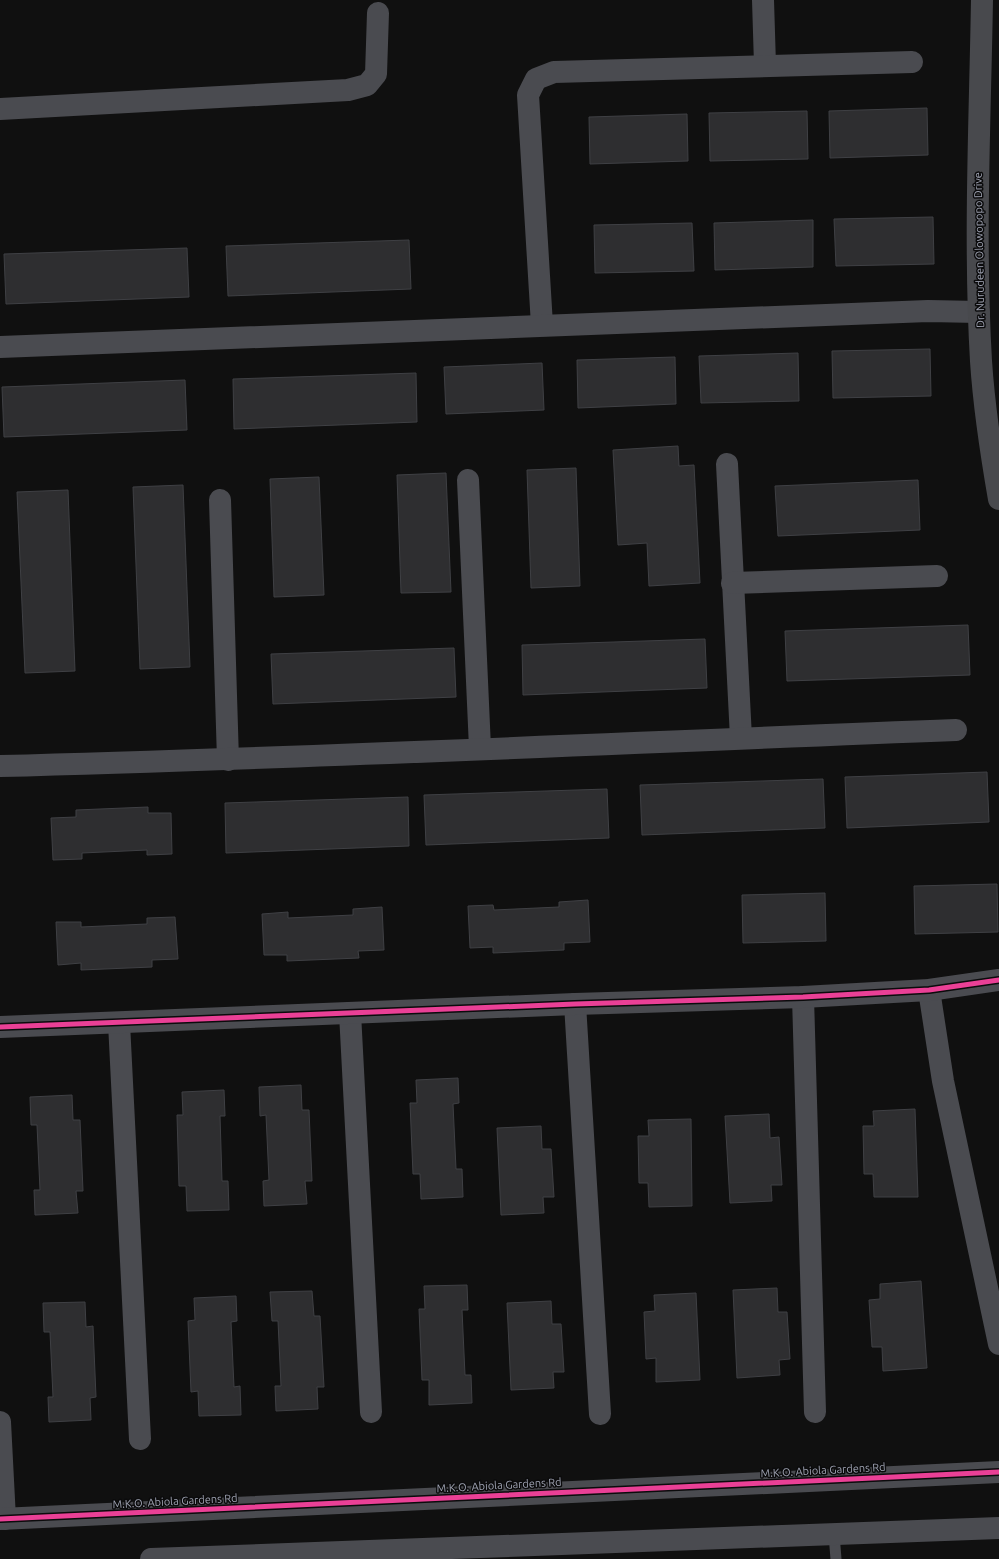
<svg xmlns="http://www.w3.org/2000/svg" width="999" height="1559" viewBox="0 0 999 1559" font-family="Ubuntu,sans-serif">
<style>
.building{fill:#2e2e30;stroke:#3f4044}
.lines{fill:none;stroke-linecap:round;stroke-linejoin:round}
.service{stroke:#4a4b50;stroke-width:11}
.minor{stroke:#4a4b50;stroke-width:22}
.tertiary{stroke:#4a4b50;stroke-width:22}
.secondary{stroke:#48494d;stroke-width:22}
.cycleway-casing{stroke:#0b0b0c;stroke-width:8}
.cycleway{stroke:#ea4096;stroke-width:5}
.labels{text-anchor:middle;stroke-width:3;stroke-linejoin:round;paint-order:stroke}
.street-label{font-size:11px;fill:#a0a4b3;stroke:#0b0b0c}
</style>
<rect width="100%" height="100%" fill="#101010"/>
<!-- building -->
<g class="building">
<polygon points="927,108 928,155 830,158 829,111"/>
<polygon points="807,111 808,159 710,161 709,113"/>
<polygon points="687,114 688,161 590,164 589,117"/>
<polygon points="933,217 934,264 836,266 834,219"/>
<polygon points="813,220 813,267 715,270 714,223"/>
<polygon points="692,223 694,271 595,273 594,225"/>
<polygon points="409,240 411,289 228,296 226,246"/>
<polygon points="187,248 189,297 6,304 4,254"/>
<polygon points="930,349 931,396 833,398 832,351"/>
<polygon points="798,353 799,401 701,403 699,356"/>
<polygon points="675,357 676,404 578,408 577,360"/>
<polygon points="542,363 544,410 446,414 444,367"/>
<polygon points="416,373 417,422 234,429 233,379"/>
<polygon points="185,380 187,430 4,437 2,387"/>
<polygon points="678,446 679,466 694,465 700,583 649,586 647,543 618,545 613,450"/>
<polygon points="576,468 580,586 531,588 527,470"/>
<polygon points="446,473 451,592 401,593 397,475"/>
<polygon points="319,477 324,595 274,597 270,479"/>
<polygon points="918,480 920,530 778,536 775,486"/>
<polygon points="183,485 190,667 140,669 133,487"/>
<polygon points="68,490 75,671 25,673 17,492"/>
<polygon points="968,625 970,675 787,681 785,631"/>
<polygon points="705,639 707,688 523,695 522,645"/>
<polygon points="454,648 456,697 273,704 271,654"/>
<polygon points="987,772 989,822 847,828 845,777"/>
<polygon points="823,779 825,828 642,835 640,785"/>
<polygon points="607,789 609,838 426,845 424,795"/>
<polygon points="408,797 409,846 226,853 225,803"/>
<polygon points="148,807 148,813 171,813 172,854 147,855 147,850 82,853 82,859 53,860 51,818 76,817 76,810"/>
<polygon points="997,884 998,932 915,934 914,886"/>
<polygon points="825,893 826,941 743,943 742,895"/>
<polygon points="588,900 590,942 564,943 564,950 493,953 493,947 470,948 468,906 493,905 494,910 559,907 559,902"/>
<polygon points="382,907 384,950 358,951 359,958 287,961 287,955 264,955 262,914 288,912 288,918 353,915 353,909"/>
<polygon points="175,917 178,959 152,960 152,967 81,970 81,963 58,965 56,922 81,922 81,927 147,924 147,918"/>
<polygon points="458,1078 459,1103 453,1104 456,1169 462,1169 463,1197 421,1199 420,1174 413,1174 410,1103 417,1103 416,1080"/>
<polygon points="301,1085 302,1110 309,1110 312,1181 305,1181 307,1204 264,1206 263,1181 269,1180 266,1115 260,1116 259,1087"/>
<polygon points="224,1090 225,1116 220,1116 222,1181 228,1181 229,1210 187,1211 186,1186 179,1186 177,1115 183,1115 182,1092"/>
<polygon points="72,1095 73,1120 80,1120 83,1191 76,1191 78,1213 35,1215 34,1190 40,1190 37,1125 31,1125 30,1097"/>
<polygon points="915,1109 918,1197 874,1197 873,1174 864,1174 863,1126 874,1126 873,1111"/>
<polygon points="769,1114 770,1138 779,1137 782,1185 771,1185 772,1201 730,1203 725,1116"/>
<polygon points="691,1119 692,1206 649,1207 648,1183 639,1183 638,1136 649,1136 648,1120"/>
<polygon points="541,1126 542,1149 551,1149 554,1197 543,1197 544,1213 501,1215 497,1128"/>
<polygon points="921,1281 927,1368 883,1371 882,1347 872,1347 869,1300 880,1299 880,1284"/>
<polygon points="467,1285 468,1310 462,1310 465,1375 471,1375 472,1403 429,1405 429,1380 422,1380 419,1309 425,1309 424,1286"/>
<polygon points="777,1288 778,1312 787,1312 790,1359 779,1360 780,1375 737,1378 733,1290"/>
<polygon points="312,1291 314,1316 320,1316 324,1387 317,1387 318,1409 276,1411 275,1386 281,1386 278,1321 272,1321 270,1292"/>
<polygon points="696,1293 700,1380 656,1382 656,1358 646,1359 644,1312 655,1311 654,1295"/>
<polygon points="236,1296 237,1321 231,1322 234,1387 240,1386 241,1415 199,1416 198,1391 191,1392 188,1321 195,1320 194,1298"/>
<polygon points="551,1301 552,1324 561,1324 564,1372 553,1372 554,1388 511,1390 507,1303"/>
<polygon points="85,1302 86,1327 93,1326 96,1397 90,1398 91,1420 49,1422 48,1397 53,1397 50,1332 44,1332 43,1303"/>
</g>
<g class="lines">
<!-- service -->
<polyline class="service" points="834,1534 836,1559"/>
<!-- minor -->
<g class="minor">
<polyline points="763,0 765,65"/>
<polyline points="0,109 348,90 367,85 376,74 378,13"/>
<polyline points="542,325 528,95 536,79 554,72 912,62"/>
<polyline points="0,347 928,311 979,312"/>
<polyline points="727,464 741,738"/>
<polyline points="468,480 480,748"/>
<polyline points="220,500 228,760"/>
<polyline points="732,583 937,576"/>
<path d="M0,766c319,-8 638,-24 956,-36"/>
<polyline points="929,990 943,1081 999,1344"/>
<polyline points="803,997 815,1412"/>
<polyline points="575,1004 600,1414"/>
<polyline points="350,1013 371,1412"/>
<polyline points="119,1023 140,1439"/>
<polyline points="0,1027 575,1004 803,997 929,990 999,980"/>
<polyline points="0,1422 5,1519"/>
</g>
<!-- tertiary -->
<g class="tertiary">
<polyline points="0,1519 999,1472"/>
<polyline points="151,1559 999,1528"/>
</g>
<!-- secondary -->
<path class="secondary" d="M982,0c-2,120 -8,241 -1,361 3,46 10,92 18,138"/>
<defs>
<g id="cycleway">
<polyline points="0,1027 575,1004 803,997 929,990 999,980"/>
<polyline points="0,1519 999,1472"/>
</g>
</defs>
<!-- cycleway casing -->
<use href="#cycleway" class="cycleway-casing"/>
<!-- cycleway -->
<use href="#cycleway" class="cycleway"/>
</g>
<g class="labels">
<!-- street labels -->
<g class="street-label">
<text transform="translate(979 250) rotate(-91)" y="4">Dr. Nurudeen Olowopopo Drive</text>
<text transform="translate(823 1470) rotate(-3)" y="4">M.K.O. Abiola Gardens Rd</text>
<text transform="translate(499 1485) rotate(-3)" y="4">M.K.O. Abiola Gardens Rd</text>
<text transform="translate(175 1501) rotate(-3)" y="4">M.K.O. Abiola Gardens Rd</text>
</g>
</g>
</svg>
